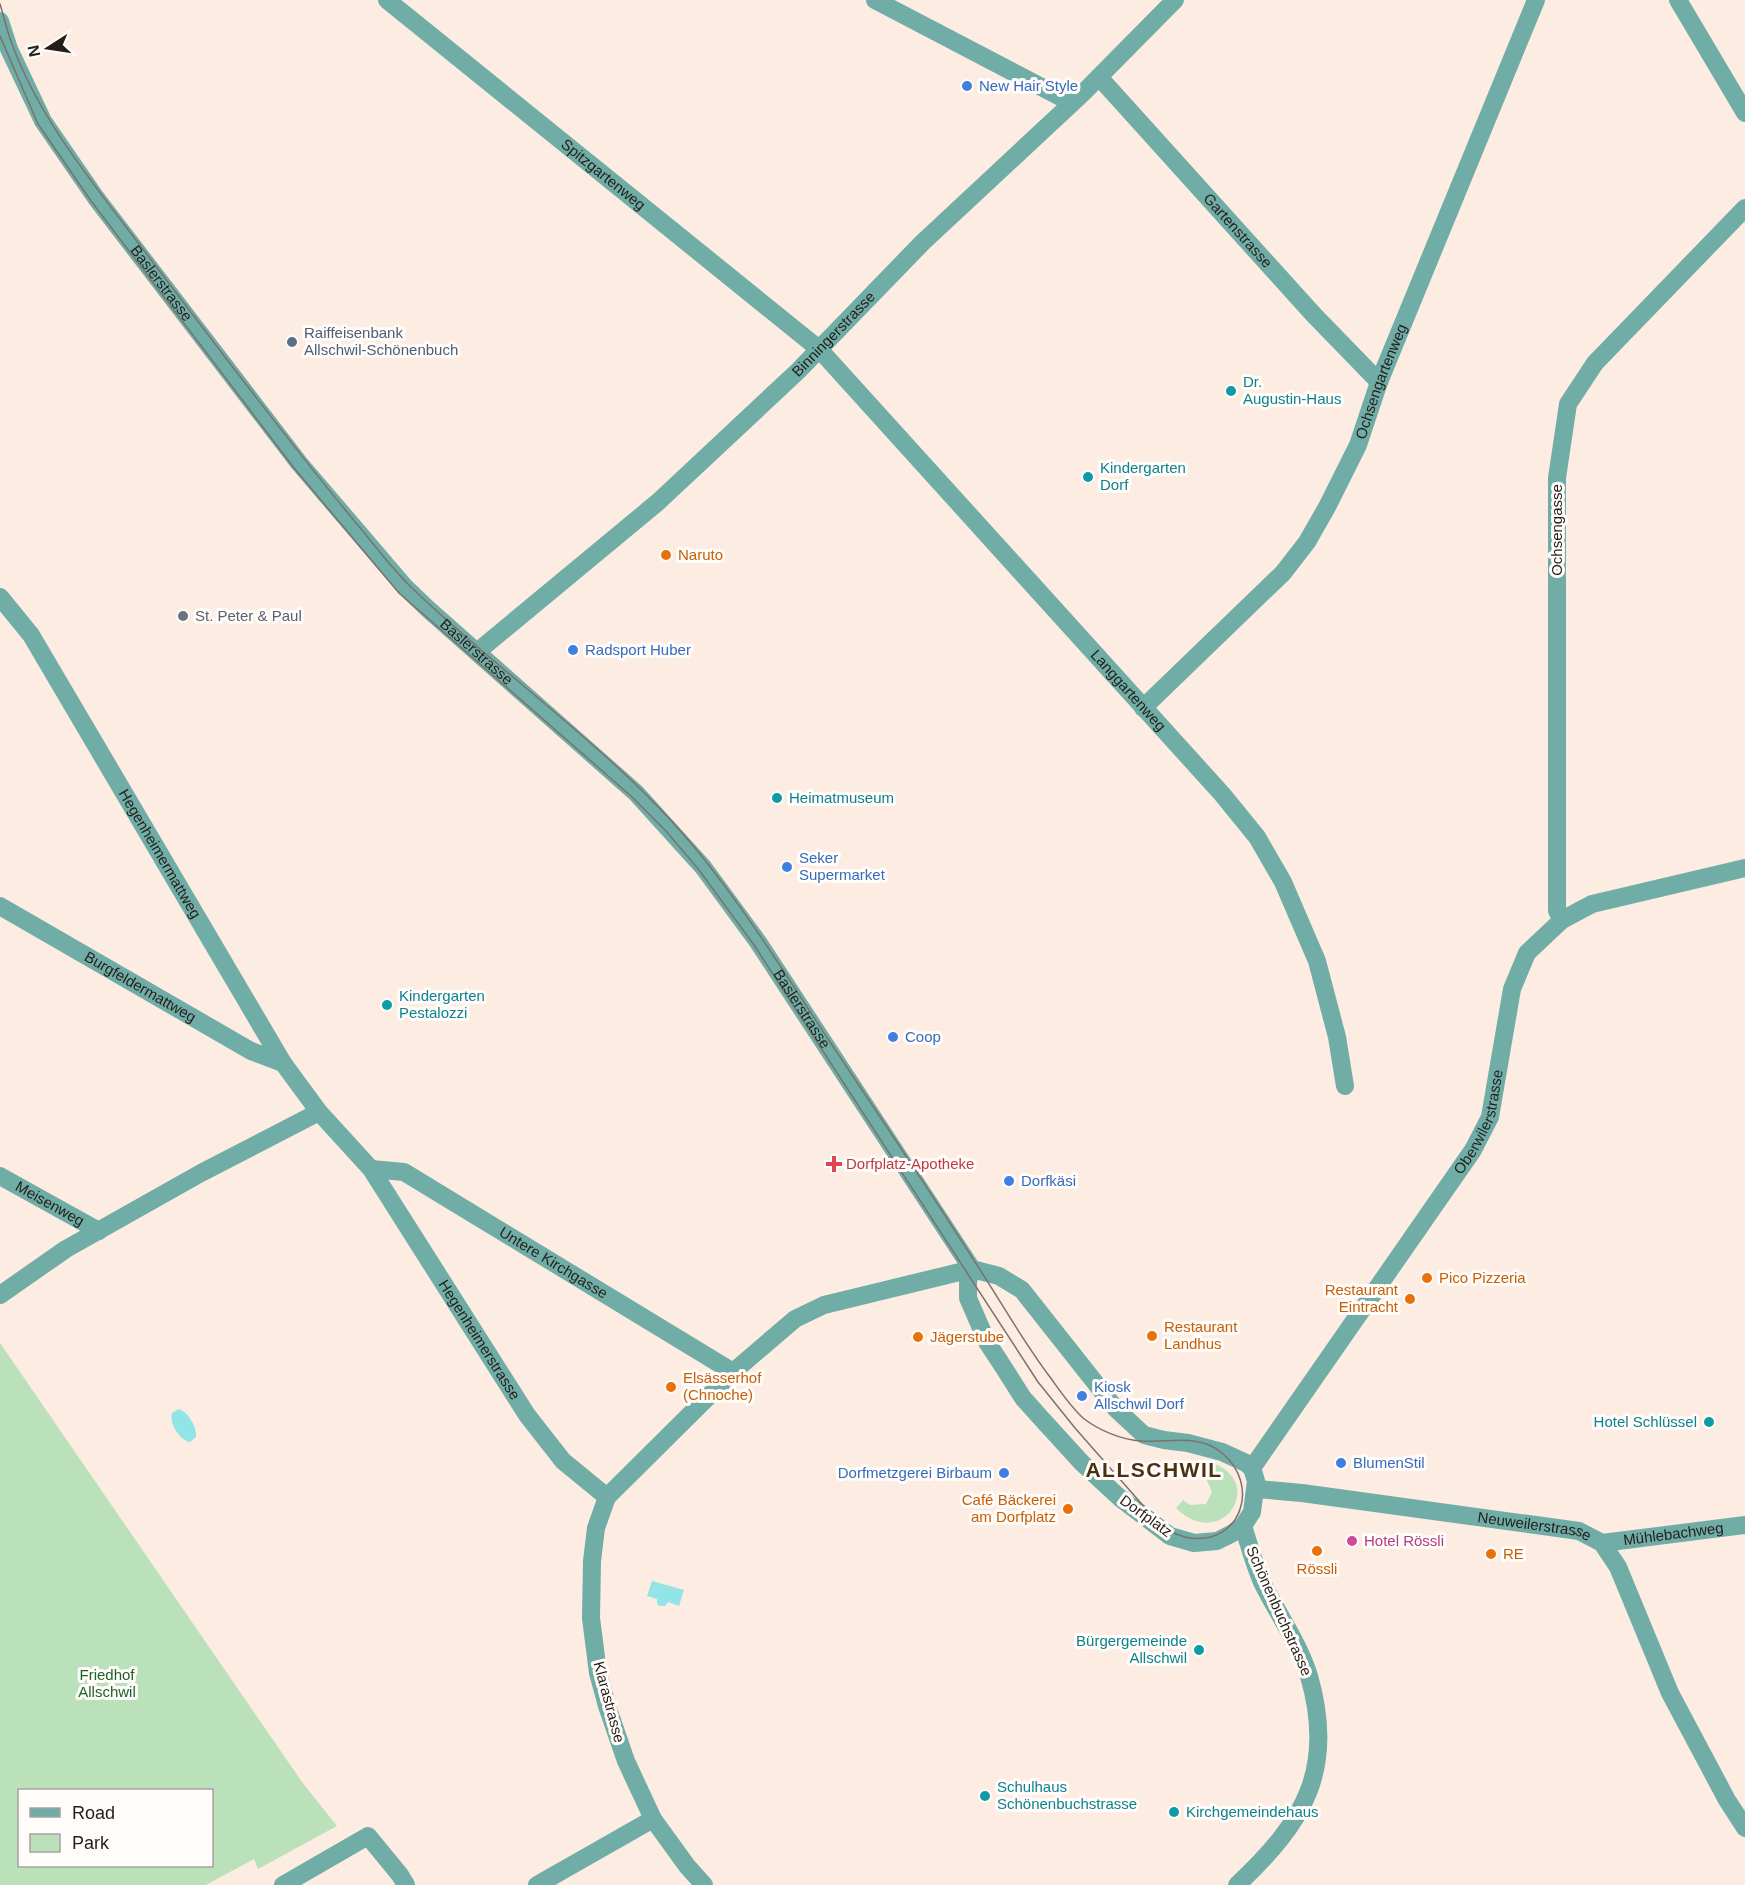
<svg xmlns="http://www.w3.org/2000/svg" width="1745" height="1885" viewBox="0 0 1745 1885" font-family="Helvetica,sans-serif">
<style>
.green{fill:#bae1ba;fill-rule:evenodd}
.water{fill:#91e5e7}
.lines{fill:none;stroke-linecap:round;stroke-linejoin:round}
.minor{stroke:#70ada7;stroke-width:18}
.tram{stroke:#7b726b;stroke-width:1.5}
.shop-dot{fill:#3f7fe0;stroke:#fffcfa;stroke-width:2}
.service-dot{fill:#5c6f8a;stroke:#fffcfa;stroke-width:2}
.culture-dot{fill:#0f9aa8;stroke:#fffcfa;stroke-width:2}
.food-dot{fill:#e8710a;stroke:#fffcfa;stroke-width:2}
.worship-dot{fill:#6b7280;stroke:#fffcfa;stroke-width:2}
.health-dot{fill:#e0444e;stroke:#fffcfa;stroke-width:2}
.hotel-dot{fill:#d1479c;stroke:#fffcfa;stroke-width:2}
.labels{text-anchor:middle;stroke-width:6;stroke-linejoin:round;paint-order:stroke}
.shop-label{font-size:15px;fill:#366cbe;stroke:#fffcfa;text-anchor:start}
.street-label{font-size:15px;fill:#231e1a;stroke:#fffcfa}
.service-label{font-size:15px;fill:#4e5e75;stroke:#fffcfa;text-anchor:start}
.culture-label{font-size:15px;fill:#0d838f;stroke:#fffcfa;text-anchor:start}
.food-label{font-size:15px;fill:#c56008;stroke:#fffcfa;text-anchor:start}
.worship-label{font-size:15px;fill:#5b616d;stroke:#fffcfa;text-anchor:start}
.health-label{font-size:15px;fill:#be3a42;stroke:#fffcfa;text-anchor:start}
.hotel-label{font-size:15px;fill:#b23c85;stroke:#fffcfa;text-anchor:start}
.park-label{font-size:15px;fill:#226228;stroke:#fffcfa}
.district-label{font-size:21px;font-weight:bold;letter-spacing:1.5px;fill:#4a310f;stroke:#fffcfa}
</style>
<rect width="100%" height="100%" fill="#fcece1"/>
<!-- green -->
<g class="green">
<path d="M0,1343l302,439 35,44 -79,43 -4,-10 -48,26h-206zM20,1790h192v76h-192z"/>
<path d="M1215,1464c51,21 5,88 -39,44l7,-8 7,5 16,-1 6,-12 -7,-16z"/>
</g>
<!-- water -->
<g class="water">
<path d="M179,1409c9,3 18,18 17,28l-6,5c-11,-2 -21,-19 -18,-29z"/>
<polygon points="652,1581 684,1590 679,1606 668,1602 665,1606 660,1606 657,1604 657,1599 647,1596"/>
</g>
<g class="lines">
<!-- minor -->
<g class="minor">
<path id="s1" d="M387,0l432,349 403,445 35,43 26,45 34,79 20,76 8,49"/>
<polyline points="875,0 1072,103"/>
<polyline points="1678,0 1745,113"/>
<path id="s2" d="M0,21l9,28 34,72 53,77 203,265 106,124 23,22 208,184 67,74 55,75 214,327"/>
<path id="s3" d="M1099,77l214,237 66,68"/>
<path id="s4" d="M0,597l31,38 252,428 36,49 52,57 156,246 36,46 44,36"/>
<path id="s5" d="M477,652l181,-150 140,-131 124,-128 161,-150 92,-93"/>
<path id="s6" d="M1143,708l140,-135 24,-31 20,-35 31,-62 21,-63 157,-382"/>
<path id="s7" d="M0,906l251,145 32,12"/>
<polyline points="1562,920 1557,911 1557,478 1568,404 1595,363 1745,208"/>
<path id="s8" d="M371,1169l33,3 329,200"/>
<path id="s9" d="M0,1176l99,55"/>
<polyline points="0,1295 66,1249 201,1173 319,1112"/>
<path id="s10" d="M1252,1468l221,-318 17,-33 22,-128 15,-36 35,-33 30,-16 153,-36"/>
<path id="s11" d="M1257,1489l45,4 277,38 23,12 16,24 52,126 57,107 18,28"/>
<path id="s12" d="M1602,1543l143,-18"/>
<polyline points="283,1885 368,1836 400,1875 406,1885"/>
<polyline points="537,1885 653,1819"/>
<polyline points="704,1885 687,1866 653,1819 626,1761 607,1706 598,1673 591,1618 592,1561 596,1528 607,1497 733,1372 795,1319 824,1305 972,1269 999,1276 1022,1290 1116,1409 1144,1435 1164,1440 1188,1443 1222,1452 1246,1463 1252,1468 1256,1481 1252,1512 1243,1526 1231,1534 1217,1541 1194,1543 1170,1536 1120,1498 1082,1463 1040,1417 1023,1398 1004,1368 987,1342 968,1298 968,1281 972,1269"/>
<path d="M1237,1885c67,-63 99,-115 72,-209 -10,-33 -32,-63 -47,-94 -8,-18 -13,-38 -19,-56"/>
</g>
<!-- tram -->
<path class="tram" d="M0,4c4,13 7,27 12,40 24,66 69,124 111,179 34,45 68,90 102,134 43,56 86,112 131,166 18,21 35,45 55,64 98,95 216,171 300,281 43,55 80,115 119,174 49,73 98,146 145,220 25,38 47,78 75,115 10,14 20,29 33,41 15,12 39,22 58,23 28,2 58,-8 81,12 39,32 19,92 -32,85 -10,-1 -19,-6 -29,-12l-86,-98 -37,-46 -284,-437 -55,-75 -33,-39 -34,-34 -233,-204 -105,-125 -203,-267 -53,-77 -38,-88"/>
</g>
<!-- markers -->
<g class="shop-dot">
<circle cx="967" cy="86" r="6"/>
<circle cx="573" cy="650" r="6"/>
<circle cx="787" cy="867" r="6"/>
<circle cx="893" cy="1037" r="6"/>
<circle cx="1009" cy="1181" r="6"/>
<circle cx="1082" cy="1396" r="6"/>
<circle cx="1341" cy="1463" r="6"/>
<circle cx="1004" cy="1473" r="6"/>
</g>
<circle class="service-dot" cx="292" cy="342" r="6"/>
<g class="culture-dot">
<circle cx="1231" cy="391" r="6"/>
<circle cx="1088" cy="477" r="6"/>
<circle cx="777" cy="798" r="6"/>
<circle cx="387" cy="1005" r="6"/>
<circle cx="1709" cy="1422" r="6"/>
<circle cx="1199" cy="1650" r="6"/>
<circle cx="985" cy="1796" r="6"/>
<circle cx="1174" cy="1812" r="6"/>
</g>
<g class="food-dot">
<circle cx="666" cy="555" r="6"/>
<circle cx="1427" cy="1278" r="6"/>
<circle cx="1410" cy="1299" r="6"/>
<circle cx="1152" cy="1336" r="6"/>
<circle cx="918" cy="1337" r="6"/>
<circle cx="671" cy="1387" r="6"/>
<circle cx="1068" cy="1509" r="6"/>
<circle cx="1317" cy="1551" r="6"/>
<circle cx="1491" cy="1554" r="6"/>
</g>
<circle class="worship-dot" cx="183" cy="616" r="6"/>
<path class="health-dot" d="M831 1155h6v6h6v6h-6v6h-6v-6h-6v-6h6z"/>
<circle class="hotel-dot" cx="1352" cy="1541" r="6"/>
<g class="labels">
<!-- shop labels -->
<g class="shop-label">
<text x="979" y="91">New Hair Style</text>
<text x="585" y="655">Radsport Huber</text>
<text x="799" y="863">Seker<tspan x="799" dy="17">Supermarket</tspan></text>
<text x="905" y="1042">Coop</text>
<text x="1021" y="1186">Dorfkäsi</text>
<text x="1094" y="1392">Kiosk<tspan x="1094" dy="17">Allschwil Dorf</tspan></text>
<text x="1353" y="1468">BlumenStil</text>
<text x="992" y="1478" text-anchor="end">Dorfmetzgerei Birbaum</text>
</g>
<!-- street labels -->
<g class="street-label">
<text dy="5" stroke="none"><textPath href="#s1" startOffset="278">Spitzgartenweg</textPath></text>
<text dy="5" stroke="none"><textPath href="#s3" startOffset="207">Gartenstrasse</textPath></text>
<text dy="5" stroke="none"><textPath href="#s2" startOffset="310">Baslerstrasse</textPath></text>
<text dy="5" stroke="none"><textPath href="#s5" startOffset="478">Binningerstrasse</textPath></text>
<text dy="5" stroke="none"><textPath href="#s6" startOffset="411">Ochsengartenweg</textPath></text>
<text transform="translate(1557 530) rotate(-90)" y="5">Ochsengasse</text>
<text dy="5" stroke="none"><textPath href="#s2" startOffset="796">Baslerstrasse</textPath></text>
<text dy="5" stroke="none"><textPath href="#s1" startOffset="1016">Langgartenweg</textPath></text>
<text dy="5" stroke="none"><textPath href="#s4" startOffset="303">Hegenheimermattweg</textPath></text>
<text dy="5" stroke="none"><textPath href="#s7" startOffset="162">Burgfeldermattweg</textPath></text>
<text dy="5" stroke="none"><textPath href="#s2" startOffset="1282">Baslerstrasse</textPath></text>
<text dy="5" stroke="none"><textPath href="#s10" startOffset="416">Oberwilerstrasse</textPath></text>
<text dy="5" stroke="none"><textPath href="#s9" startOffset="57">Meisenweg</textPath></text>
<text dy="5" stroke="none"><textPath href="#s8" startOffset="208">Untere Kirchgasse</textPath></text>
<text dy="5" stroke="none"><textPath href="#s4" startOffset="886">Hegenheimerstrasse</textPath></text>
<text transform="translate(1146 1516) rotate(36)" y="5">Dorfplatz</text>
<text dy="5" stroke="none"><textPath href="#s11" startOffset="280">Neuweilerstrasse</textPath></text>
<text dy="5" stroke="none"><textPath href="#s12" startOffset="72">Mühlebachweg</textPath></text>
<text transform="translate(1279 1611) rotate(66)" y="5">Schönenbuchstrasse</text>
<text transform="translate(609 1702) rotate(75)" y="5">Klarastrasse</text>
</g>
<!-- service labels -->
<g class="service-label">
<text x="304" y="338">Raiffeisenbank<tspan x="304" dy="17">Allschwil-Schönenbuch</tspan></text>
</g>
<!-- culture labels -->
<g class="culture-label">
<text x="1243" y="387">Dr.<tspan x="1243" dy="17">Augustin-Haus</tspan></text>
<text x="1100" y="473">Kindergarten<tspan x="1100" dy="17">Dorf</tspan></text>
<text x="789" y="803">Heimatmuseum</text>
<text x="399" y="1001">Kindergarten<tspan x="399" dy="17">Pestalozzi</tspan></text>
<text x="1697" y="1427" text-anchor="end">Hotel Schlüssel</text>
<text x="1187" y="1646" text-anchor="end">Bürgergemeinde<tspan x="1187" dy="17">Allschwil</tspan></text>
<text x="997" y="1792">Schulhaus<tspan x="997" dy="17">Schönenbuchstrasse</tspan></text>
<text x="1186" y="1817">Kirchgemeindehaus</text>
</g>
<!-- food labels -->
<g class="food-label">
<text x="678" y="560">Naruto</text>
<text x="1439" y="1283">Pico Pizzeria</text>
<text x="1398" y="1295" text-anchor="end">Restaurant<tspan x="1398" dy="17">Eintracht</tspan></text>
<text x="1164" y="1332">Restaurant<tspan x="1164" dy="17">Landhus</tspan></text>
<text x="930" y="1342">Jägerstube</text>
<text x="683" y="1383">Elsässerhof<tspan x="683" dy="17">(Chnoche)</tspan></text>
<text x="1056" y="1505" text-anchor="end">Café Bäckerei<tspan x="1056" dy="17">am Dorfplatz</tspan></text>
<text x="1503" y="1559">RE</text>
<text x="1317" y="1574" text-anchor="middle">Rössli</text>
</g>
<!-- worship labels -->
<g class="worship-label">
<text x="195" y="621">St. Peter &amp; Paul</text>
</g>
<!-- health labels -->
<g class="health-label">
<text x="846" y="1169">Dorfplatz-Apotheke</text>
</g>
<!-- hotel labels -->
<g class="hotel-label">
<text x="1364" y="1546">Hotel Rössli</text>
</g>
<!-- park labels -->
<g class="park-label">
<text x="107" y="1680">Friedhof<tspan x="107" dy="17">Allschwil</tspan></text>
</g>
<!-- district labels -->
<g class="district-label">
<text x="1154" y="1477">ALLSCHWIL</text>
</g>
</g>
<!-- legend -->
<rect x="18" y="1789" width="195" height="78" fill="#fffcfa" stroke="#a7a3a0" stroke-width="1.5"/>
<rect x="30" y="1808" width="30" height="9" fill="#70ada7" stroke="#a7a3a0" stroke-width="1.5"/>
<text x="72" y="1819" font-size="18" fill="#231e1a">Road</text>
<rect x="30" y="1834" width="30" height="18" fill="#bae1ba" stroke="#a7a3a0" stroke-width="1.5"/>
<text x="72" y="1849" font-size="18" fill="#231e1a">Park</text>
<!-- north arrow -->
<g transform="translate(48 48) rotate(258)" stroke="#fffcfa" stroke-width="4.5" paint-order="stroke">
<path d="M0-4.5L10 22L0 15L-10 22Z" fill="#231e1a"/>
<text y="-9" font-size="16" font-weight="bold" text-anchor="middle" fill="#231e1a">N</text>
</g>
</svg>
